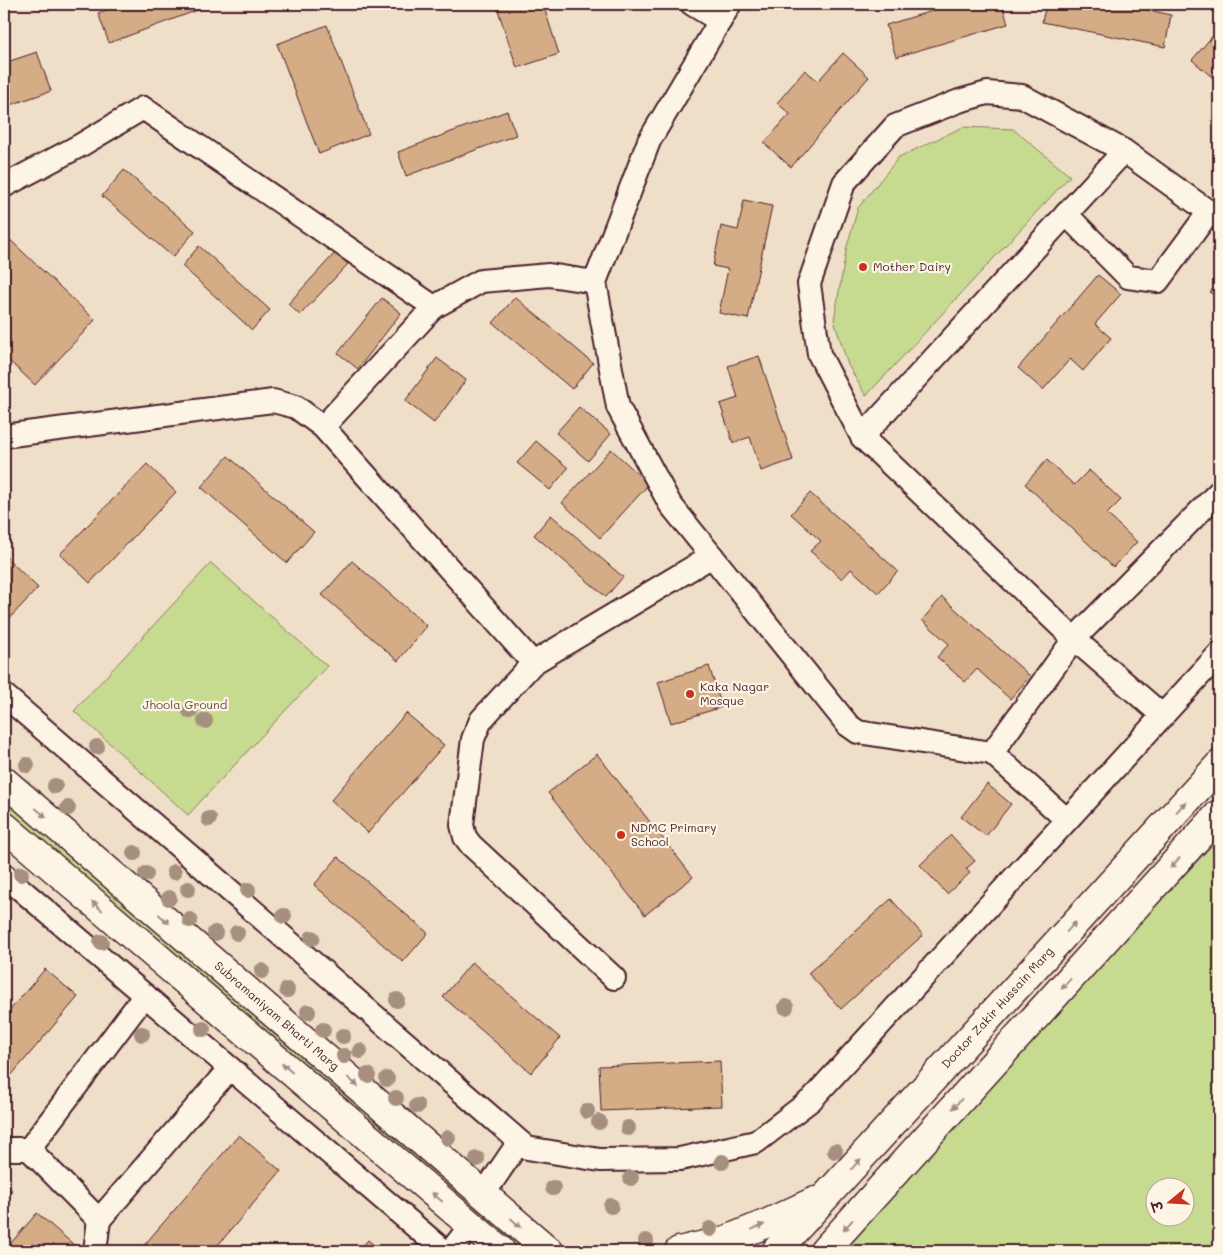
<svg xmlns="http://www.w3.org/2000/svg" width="1223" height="1255" viewBox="0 0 1223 1255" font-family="Mali,'Playpen Sans Deva',sans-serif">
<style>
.green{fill:#c6db90;stroke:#887d5e;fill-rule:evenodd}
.building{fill:#d4ac85;stroke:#4a1f2b}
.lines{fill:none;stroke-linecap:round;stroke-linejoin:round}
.minor-casing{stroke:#4a1f2b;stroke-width:26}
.secondary-casing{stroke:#4a1f2b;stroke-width:31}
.minor{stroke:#fcf5e5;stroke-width:22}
.secondary{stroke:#fcf5e5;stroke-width:28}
.tree{fill:#a68f7f}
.oneway{fill:#a38a88}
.poi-dot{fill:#c8321e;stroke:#fcf5e5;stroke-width:2}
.labels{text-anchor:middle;stroke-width:4.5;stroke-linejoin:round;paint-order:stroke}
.poi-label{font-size:12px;fill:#4a1f2b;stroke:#fcf5e5;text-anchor:start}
.park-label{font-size:12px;fill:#694e44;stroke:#fcf5e5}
.street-label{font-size:12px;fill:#4a1f2b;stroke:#fcf5e5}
</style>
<rect width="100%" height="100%" fill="#f0dfc8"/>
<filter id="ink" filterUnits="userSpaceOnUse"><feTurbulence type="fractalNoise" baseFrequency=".02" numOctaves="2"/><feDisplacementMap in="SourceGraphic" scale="10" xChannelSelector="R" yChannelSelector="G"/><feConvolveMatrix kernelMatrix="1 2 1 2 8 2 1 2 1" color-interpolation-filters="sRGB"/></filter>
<g filter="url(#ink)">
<!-- green -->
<g class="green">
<polygon points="963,127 1013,129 1070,176 866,396 848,365 834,320 847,246 858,208 899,157"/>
<polygon points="211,563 327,666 188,815 74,711"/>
<polygon points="4,795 532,1251 511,1251 4,811"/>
<path d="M1219,838v413h-374l202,-229zM1156,1188h30v30h-30z"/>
</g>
<!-- building -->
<g class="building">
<polygon points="123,4 214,4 109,43 98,13"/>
<polygon points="496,4 543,4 559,54 517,68"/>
<polygon points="930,4 1002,4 1008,24 896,57 886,25 932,11"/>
<polygon points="1046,4 1130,4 1130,6 1171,15 1165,47 1042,22"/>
<polygon points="327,25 369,134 319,154 277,44"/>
<polygon points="1215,33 1219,36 1219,83 1192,60"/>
<polygon points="37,52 51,91 4,107 4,63"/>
<polygon points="843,53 869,77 791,167 764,143 790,114 777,103 805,70 818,81"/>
<polygon points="507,111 516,135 406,176 398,152"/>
<polygon points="124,170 195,231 173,257 102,196"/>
<polygon points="744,200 772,206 748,319 719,313 728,269 713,266 721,226 738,230"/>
<polygon points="6,236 95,320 35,385 4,356 4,239"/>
<polygon points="199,246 270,310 252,330 182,266"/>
<polygon points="335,253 348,264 300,315 288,304"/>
<polygon points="1098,275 1121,294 1095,324 1111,338 1083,371 1070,359 1043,390 1018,368"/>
<polygon points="1219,282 1219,301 1210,292"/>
<polygon points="515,297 593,363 572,389 493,323"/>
<polygon points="382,298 401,313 358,369 338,353"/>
<polygon points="759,356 793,460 761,471 750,437 733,443 720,404 738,398 728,366"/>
<polygon points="437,358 466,380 434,423 405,401"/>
<polygon points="579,407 611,434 588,461 556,433"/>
<polygon points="536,441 568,468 550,490 517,463"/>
<polygon points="611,449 649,484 600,538 562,503"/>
<polygon points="228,456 314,532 287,563 201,487"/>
<polygon points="1047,460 1074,485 1089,470 1121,500 1107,514 1137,542 1113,567 1025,484"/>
<polygon points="147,464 176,492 90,583 60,554"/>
<polygon points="810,493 898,571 878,593 851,569 842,579 810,551 821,541 791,514"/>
<polygon points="551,515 623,577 606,597 534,535"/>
<polygon points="4,555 38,588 8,620 4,616"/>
<polygon points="352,561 427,626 398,661 322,595"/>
<polygon points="942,597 1030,676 1010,699 977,669 965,682 937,657 949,644 922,620"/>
<polygon points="709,666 722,707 671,723 658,682"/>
<polygon points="406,713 444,745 368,833 331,800"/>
<polygon points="597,754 693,877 645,915 548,793"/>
<polygon points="987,784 1011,804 986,836 961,817"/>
<polygon points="951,835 975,861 966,869 970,873 947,894 920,865"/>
<polygon points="338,857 428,933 403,962 314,885"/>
<polygon points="891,899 923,935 841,1009 808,973"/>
<polygon points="472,962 560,1038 531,1073 443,997"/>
<polygon points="45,969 78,997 4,1084 4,1017"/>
<polygon points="720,1061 722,1106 601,1111 599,1066"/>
<polygon points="239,1135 281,1171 213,1251 139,1251"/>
<polygon points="4,1183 12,1190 4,1200"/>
<polygon points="37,1213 81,1251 19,1251 10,1244"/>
<polygon points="368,1240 381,1251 358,1251"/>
</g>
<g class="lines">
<defs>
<g id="minor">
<polyline points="692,4 720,21"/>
<polyline points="730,4 649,141 595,282 618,407 670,504 848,725 858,732 992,753"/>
<polyline points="4,186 81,145 143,108 434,307"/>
<polyline points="1066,214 1128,277 1158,281 1209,212"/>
<polyline points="323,427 434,307 481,281 549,275 595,282"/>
<polyline points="4,436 273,401 296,407 323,427 533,663 481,720 473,739 462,825 465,837 471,845 614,978"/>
<polyline points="862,437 1124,151"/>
<polyline points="533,663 712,556"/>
<polyline points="4,695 527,1148 600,1160 680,1159 756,1142 811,1100 1219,654"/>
<polyline points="1163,716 1074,639 862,437 819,354 809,284 844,183 895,126 959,101 987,93 1022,96 1124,151 1219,219"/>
<polyline points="1067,820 992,753 1074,639 1219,492"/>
<polyline points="4,875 444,1251"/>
<polyline points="145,995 29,1149 99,1220 230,1068"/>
<polyline points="4,1149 29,1149"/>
<polyline points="483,1195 519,1142"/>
<polyline points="95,1251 99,1220"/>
<polyline points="451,1251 471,1225"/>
</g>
<g id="secondary">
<path id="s1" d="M4,781l545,470"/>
<polyline points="4,826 501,1251"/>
<polyline points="679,1251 726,1240 770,1222 815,1201"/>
<path id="s2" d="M776,1251l443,-486"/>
<polyline points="824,1251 1219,814"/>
</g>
</defs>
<!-- minor casing -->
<use href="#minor" class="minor-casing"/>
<!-- secondary casing -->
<use href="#secondary" class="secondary-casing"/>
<!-- minor -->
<use href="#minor" class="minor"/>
<!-- secondary -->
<use href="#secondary" class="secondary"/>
</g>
<!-- trees -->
<g class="tree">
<circle cx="190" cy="711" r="8"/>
<circle cx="205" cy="721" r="8"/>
<circle cx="97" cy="747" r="8"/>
<circle cx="27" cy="765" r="8"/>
<circle cx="55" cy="786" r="8"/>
<circle cx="68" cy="808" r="8"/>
<circle cx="209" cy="819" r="8"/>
<circle cx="134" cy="853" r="8"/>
<circle cx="174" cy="872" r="8"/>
<circle cx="21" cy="874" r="8"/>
<circle cx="146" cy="874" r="8"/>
<circle cx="188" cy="889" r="8"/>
<circle cx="248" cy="890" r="8"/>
<circle cx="169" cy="898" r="8"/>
<circle cx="284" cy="916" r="8"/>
<circle cx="190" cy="920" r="8"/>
<circle cx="215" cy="933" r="8"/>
<circle cx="237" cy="933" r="8"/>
<circle cx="312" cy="938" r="8"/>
<circle cx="101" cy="942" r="8"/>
<circle cx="262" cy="971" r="8"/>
<circle cx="287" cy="990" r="8"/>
<circle cx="397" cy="1000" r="8"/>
<circle cx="786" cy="1007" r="8"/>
<circle cx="308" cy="1012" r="8"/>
<circle cx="203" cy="1029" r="8"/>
<circle cx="323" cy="1030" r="8"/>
<circle cx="142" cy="1034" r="8"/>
<circle cx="343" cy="1036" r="8"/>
<circle cx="360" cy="1051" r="8"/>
<circle cx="344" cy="1056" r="8"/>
<circle cx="368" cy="1075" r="8"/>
<circle cx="387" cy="1079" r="8"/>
<circle cx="396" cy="1098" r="8"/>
<circle cx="417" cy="1106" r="8"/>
<circle cx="587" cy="1111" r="8"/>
<circle cx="599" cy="1122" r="8"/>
<circle cx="628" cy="1128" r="8"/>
<circle cx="448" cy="1138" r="8"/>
<circle cx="835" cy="1151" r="8"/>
<circle cx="477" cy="1159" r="8"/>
<circle cx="722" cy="1162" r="8"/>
<circle cx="631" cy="1178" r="8"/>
<circle cx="553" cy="1188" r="8"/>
<circle cx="611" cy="1206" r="8"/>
<circle cx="710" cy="1229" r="8"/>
<circle cx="646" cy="1241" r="8"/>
</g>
<!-- one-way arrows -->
<defs><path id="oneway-solid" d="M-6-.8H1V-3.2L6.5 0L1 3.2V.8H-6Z" transform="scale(1.25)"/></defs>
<g class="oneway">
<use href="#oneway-solid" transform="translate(1181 807) rotate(-48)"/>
<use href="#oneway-solid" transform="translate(41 813) rotate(41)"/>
<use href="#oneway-solid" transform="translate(1175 863) rotate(132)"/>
<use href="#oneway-solid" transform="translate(97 906) rotate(-139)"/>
<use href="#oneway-solid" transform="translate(164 919) rotate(41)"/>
<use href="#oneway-solid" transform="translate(1071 927) rotate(-48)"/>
<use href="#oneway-solid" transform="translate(1066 984) rotate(132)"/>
<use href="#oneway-solid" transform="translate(287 1068) rotate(-139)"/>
<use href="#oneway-solid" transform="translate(353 1082) rotate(41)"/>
<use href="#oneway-solid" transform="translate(957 1104) rotate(132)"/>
<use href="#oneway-solid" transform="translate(856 1164) rotate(-48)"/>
<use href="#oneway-solid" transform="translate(437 1197) rotate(-139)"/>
<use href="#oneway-solid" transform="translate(516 1223) rotate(41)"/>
<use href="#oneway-solid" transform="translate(848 1225) rotate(132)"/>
<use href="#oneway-solid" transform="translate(758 1227) rotate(-23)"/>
</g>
</g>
<!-- markers -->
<g class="poi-dot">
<circle cx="863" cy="267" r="5"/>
<circle cx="690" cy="694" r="5"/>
<circle cx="621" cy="835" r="5"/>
</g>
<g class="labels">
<!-- poi labels -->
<g class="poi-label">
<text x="873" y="271">Mother Dairy</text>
<text x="700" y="691">Kaka Nagar<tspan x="700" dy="14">Mosque</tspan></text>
<text x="631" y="832">NDMC Primary<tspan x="631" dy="14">School</tspan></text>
</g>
<!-- park labels -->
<g class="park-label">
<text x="185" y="709">Jhoola Ground</text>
</g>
<!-- street labels -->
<g class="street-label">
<text dy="4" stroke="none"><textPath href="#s2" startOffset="329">Doctor Zakir Hussain Marg</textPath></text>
<text dy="4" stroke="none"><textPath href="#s1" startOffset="360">Subramaniyam Bharti Marg</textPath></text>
</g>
</g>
<!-- margin -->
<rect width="1223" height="1255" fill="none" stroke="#fcf5e5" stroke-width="20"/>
<rect x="10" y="10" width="1203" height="1235" fill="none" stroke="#4a1f2b" stroke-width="2" filter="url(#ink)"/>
<!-- north arrow -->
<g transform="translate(1170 1202) rotate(252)"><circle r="24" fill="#fcf5e5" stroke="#b59f9b"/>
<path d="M0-4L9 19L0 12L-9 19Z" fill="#c8321e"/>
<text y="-8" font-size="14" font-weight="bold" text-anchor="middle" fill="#4a1f2b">उ</text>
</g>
</svg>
